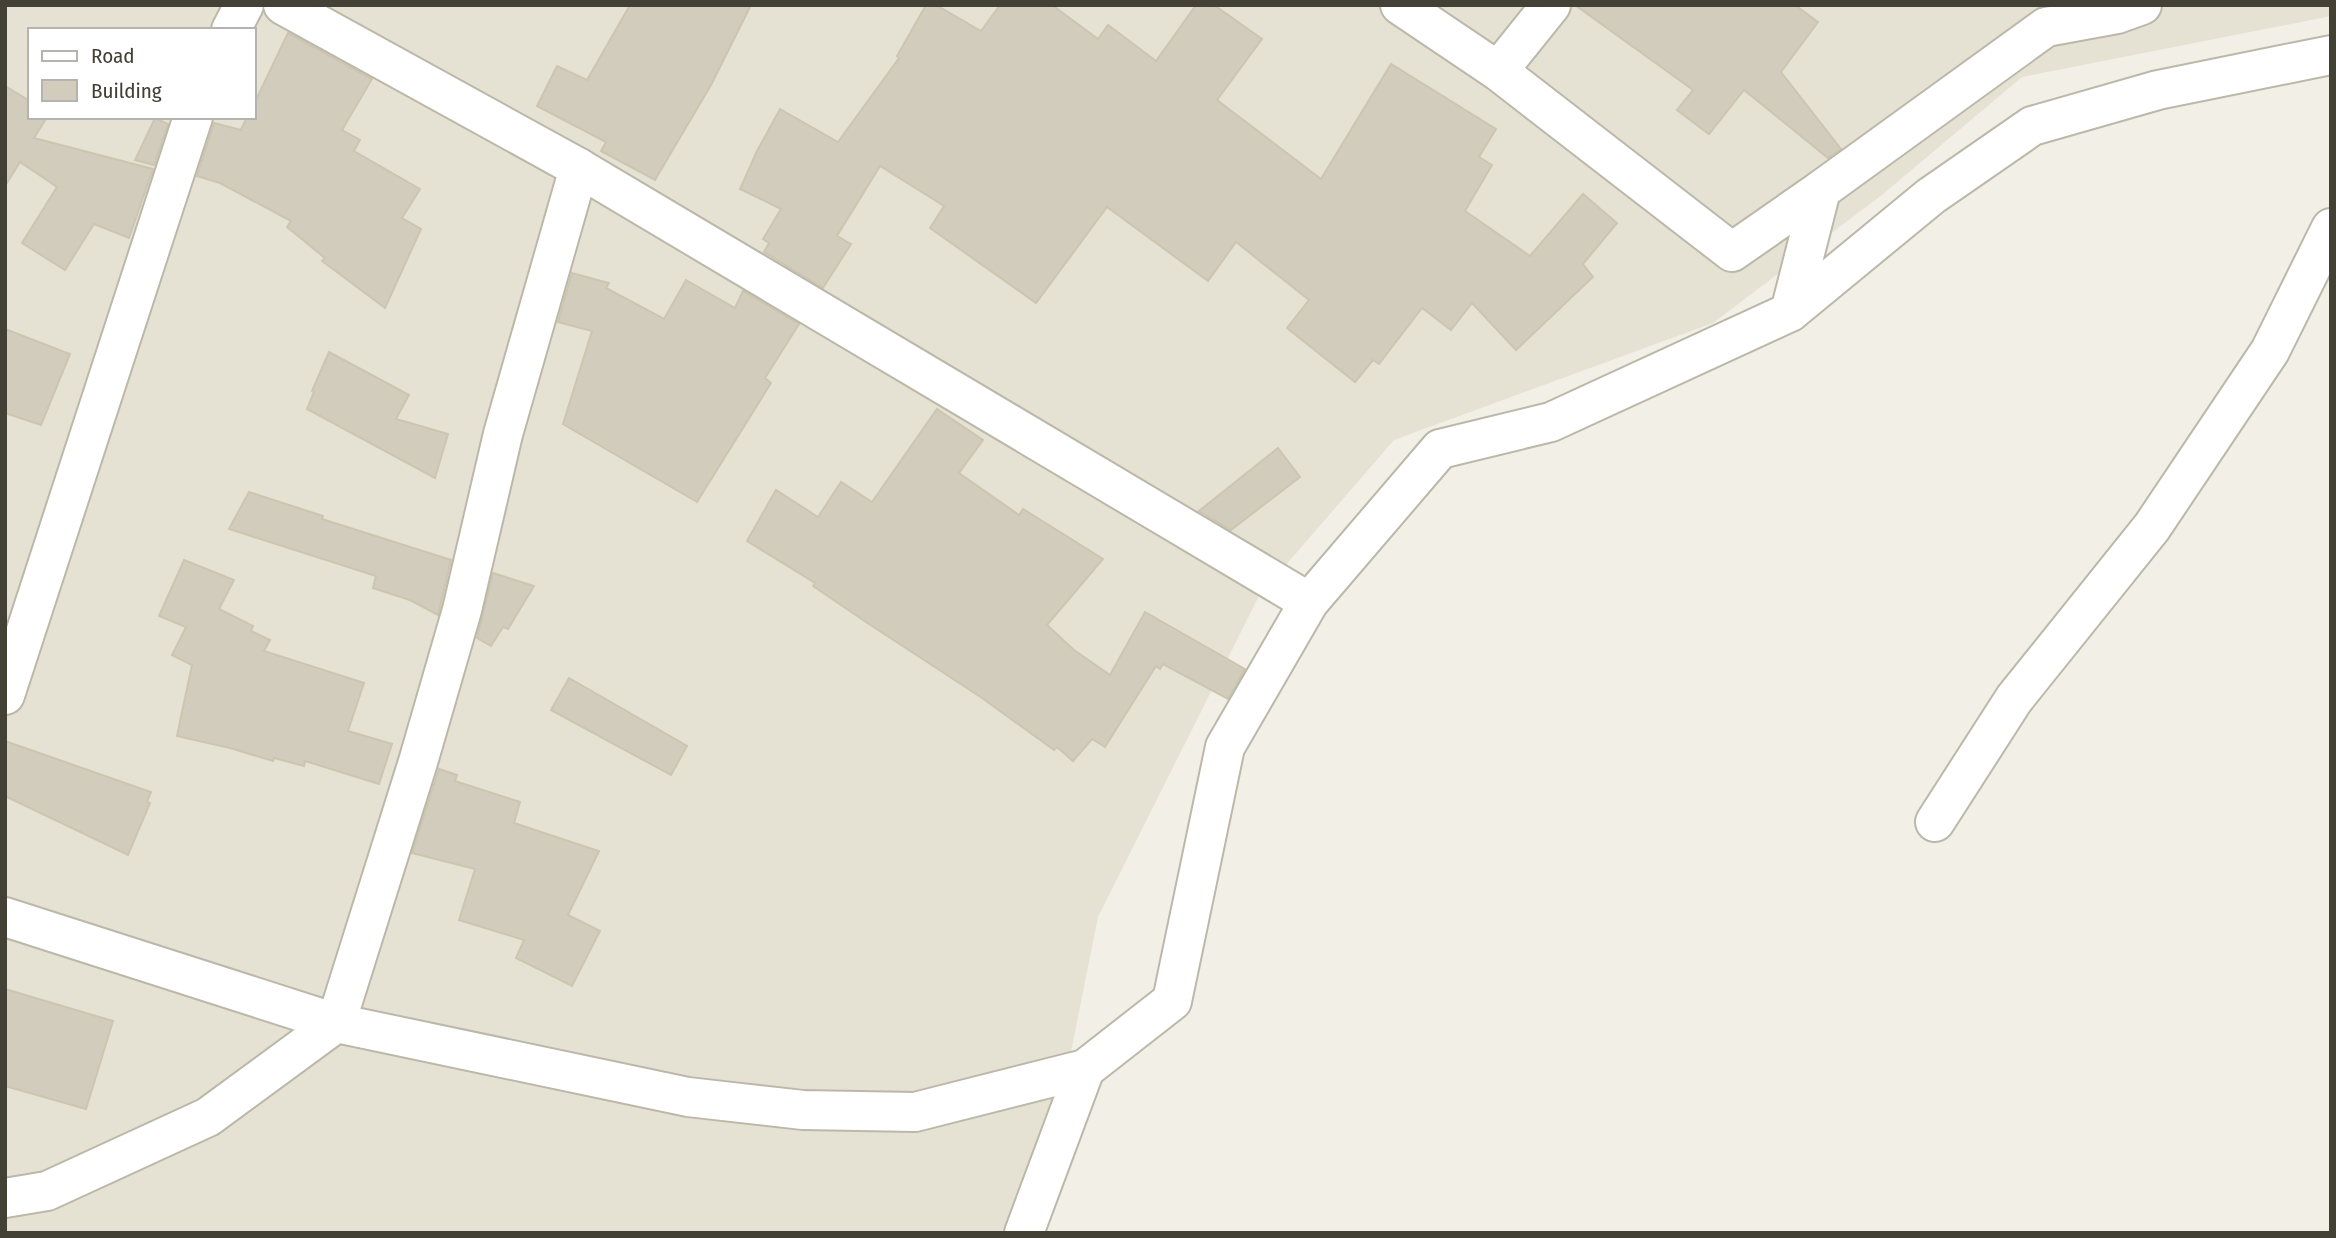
<svg xmlns="http://www.w3.org/2000/svg" width="2336" height="1238" viewBox="0 0 2336 1238" font-family="'Fira Sans Condensed',sans-serif">
<style>
.residential{fill:#e5e2d4;fill-rule:evenodd}
.building{fill:#d2ccbc;stroke:#ccc5b0;stroke-width:2}
.lines{fill:none;stroke-linecap:round;stroke-linejoin:round}
.minor-casing{stroke:#bcb8a9;stroke-width:42}
.minor{stroke:#fff;stroke-width:38}
</style>
<rect width="100%" height="100%" fill="#f1efe6"/>
<!-- residential -->
<path class="residential" d="M5,5h2326v11l-309,61 -139,117 -170,129 -319,117 -135,156 -161,321 -55,275 -37,41h-1001zM30,30h224v87h-224z"/>
<!-- building -->
<g class="building">
<polygon points="630,5 751,5 711,85 655,180 601,151 606,142 537,106 557,66 587,80"/>
<polygon points="926,5 936,5 981,31 1000,5 1052,5 1098,39 1108,25 1156,61 1196,5 1214,5 1262,39 1217,100 1321,179 1391,64 1496,129 1479,157 1492,165 1465,211 1530,256 1583,194 1617,223 1583,264 1593,277 1516,350 1472,303 1451,330 1422,308 1379,364 1373,360 1355,382 1287,328 1309,300 1236,242 1208,281 1107,207 1036,303 930,228 944,206 880,166 837,236 851,244 823,288 764,252 769,243 763,239 781,209 740,189 757,151 780,109 838,142 899,58 897,56"/>
<polygon points="1575,5 1795,5 1818,22 1781,72 1841,149 1828,158 1744,90 1709,134 1677,110 1693,90"/>
<polygon points="288,33 372,79 342,130 360,140 354,151 420,189 402,218 421,229 385,308 322,261 325,258 287,227 291,221 220,183 197,176 214,123 241,130 247,117 254,117 254,104"/>
<polygon points="5,86 30,101 30,117 47,117 34,138 153,169 129,238 94,224 65,270 22,243 57,187 20,162 5,186"/>
<polygon points="155,118 168,124 154,165 135,160"/>
<polygon points="572,273 609,283 606,288 664,319 686,280 735,308 743,291 799,324 765,378 771,383 697,502 563,424 592,331 558,322"/>
<polygon points="5,329 70,354 41,425 5,413"/>
<polygon points="329,352 409,395 396,419 448,434 435,478 307,409 314,392 312,391"/>
<polygon points="937,409 983,440 959,473 1019,515 1023,509 1103,559 1047,625 1074,650 1110,675 1145,612 1245,669 1228,699 1163,664 1160,669 1156,666 1105,747 1092,739 1073,761 1057,747 1054,750 982,698 869,624 813,586 815,583 747,541 776,490 818,517 841,482 872,502"/>
<polygon points="1278,448 1300,477 1231,530 1199,511"/>
<polygon points="249,492 323,516 322,519 451,560 438,615 410,600 373,588 376,576 229,529"/>
<polygon points="184,560 234,580 219,609 253,626 251,631 270,640 264,651 364,683 348,731 392,744 379,784 305,761 304,766 274,758 273,761 230,748 177,736 192,665 172,655 186,627 159,616"/>
<polygon points="493,573 534,586 508,629 503,627 491,646 477,638"/>
<polygon points="569,678 687,746 671,775 551,710"/>
<polygon points="5,741 151,792 147,802 150,803 128,855 5,796"/>
<polygon points="439,769 457,775 455,781 520,802 514,823 599,851 568,915 600,931 572,986 516,958 524,940 459,920 475,869 412,853"/>
<polygon points="5,989 113,1021 86,1109 5,1086"/>
</g>
<g class="lines">
<defs>
<g id="minor">
<polyline points="283,5 579,168 1309,602"/>
<polyline points="1400,5 1498,71 1732,252 1821,190 1790,312"/>
<polyline points="231,30 244,5"/>
<polyline points="1498,71 1551,5"/>
<polyline points="1821,190 2046,27 2117,14 2142,5"/>
<polyline points="5,695 193,117"/>
<polyline points="1935,822 2014,699 2152,527 2270,351 2331,228"/>
<polyline points="5,917 336,1023 688,1097 803,1110 915,1112 1085,1069 1172,1001 1225,747 1309,602 1440,449 1551,422 1790,312 1931,196 2032,126 2158,90 2331,55"/>
<polyline points="5,1198 47,1191 208,1117 336,1023 418,762 462,610 503,434 579,168"/>
<polyline points="1024,1233 1085,1069"/>
</g>
</defs>
<!-- minor casing -->
<use href="#minor" class="minor-casing"/>
<!-- minor -->
<use href="#minor" class="minor"/>
</g>
<!-- border -->
<rect width="2336" height="1238" fill="none" stroke="#434036" stroke-width="14"/>
<!-- legend -->
<rect x="28" y="28" width="228" height="91" fill="#ffffff" stroke="#b4b3af" stroke-width="2"/>
<rect x="42" y="51" width="35" height="10" fill="#ffffff" stroke="#b4b3af" stroke-width="2"/>
<text x="91" y="63" font-size="21" fill="#434036">Road</text>
<rect x="42" y="80" width="35" height="21" fill="#d2ccbc" stroke="#b4b3af" stroke-width="2"/>
<text x="91" y="98" font-size="21" fill="#434036">Building</text>
</svg>
